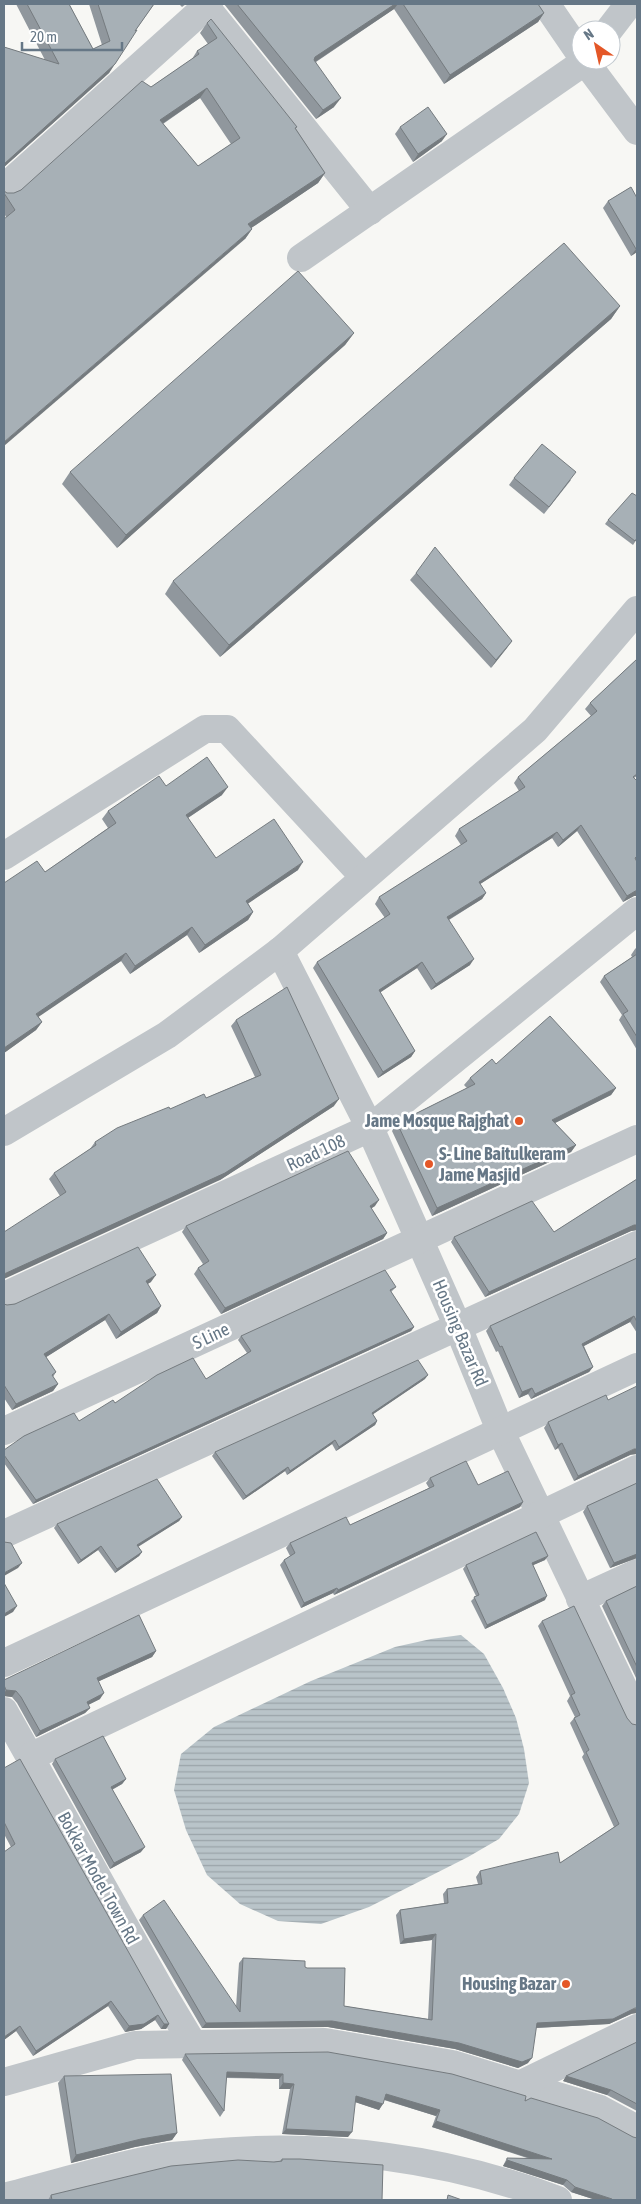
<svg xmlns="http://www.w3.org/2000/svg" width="641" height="2204" viewBox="0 0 641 2204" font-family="'Asap Condensed',sans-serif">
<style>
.water{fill:url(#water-rules)}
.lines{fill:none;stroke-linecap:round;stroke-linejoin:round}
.minor{stroke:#c0c5c9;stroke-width:28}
.wall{fill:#90979d;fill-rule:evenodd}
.shaded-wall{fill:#757b7f}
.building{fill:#a7b0b6;stroke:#757b7f;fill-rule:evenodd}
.poi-dot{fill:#e45727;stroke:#fff;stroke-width:2}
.labels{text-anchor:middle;stroke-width:5;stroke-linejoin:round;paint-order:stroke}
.poi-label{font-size:18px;font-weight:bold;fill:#667786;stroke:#fff;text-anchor:end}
.street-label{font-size:18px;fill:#667786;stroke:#fff}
</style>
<defs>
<pattern id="water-rules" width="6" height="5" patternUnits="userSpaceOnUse" patternTransform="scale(1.25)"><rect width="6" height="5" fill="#b9c4c9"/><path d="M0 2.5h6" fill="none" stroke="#9aa4a9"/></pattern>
</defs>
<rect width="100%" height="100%" fill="#f7f7f4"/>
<!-- water -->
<polygon class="water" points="461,1635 484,1654 503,1688 516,1718 524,1749 529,1783 519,1814 499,1839 468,1857 369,1907 321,1924 278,1921 240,1904 207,1875 186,1830 174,1790 181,1754 214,1727 311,1681 395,1647 431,1639"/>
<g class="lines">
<!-- minor -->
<g class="minor">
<polyline points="546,4 581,55"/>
<polyline points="206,7 370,211"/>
<polyline points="609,30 629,4"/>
<polyline points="584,60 637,131"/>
<polyline points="4,188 209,4"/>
<polyline points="301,258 587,60"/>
<polyline points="4,856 205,729 227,729 364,877"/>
<polyline points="280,951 370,1128 458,1327 500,1430 637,1716"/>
<polyline points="4,1132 167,1035 280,951 535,730 637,610"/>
<polyline points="4,1296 370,1128 637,911"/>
<polyline points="4,1431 637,1139"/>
<polyline points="4,1534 637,1245"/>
<polyline points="580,1599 637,1573"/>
<polyline points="4,1663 637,1367"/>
<polyline points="4,1711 163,1994 193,2044"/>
<polyline points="30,1757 637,1469"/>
<polyline points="4,2082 135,2045 325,2042 452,2064 600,2109 637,2129"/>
<polyline points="519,2085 637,2028"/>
<path d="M4,2197c51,-13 102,-29 154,-39 16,-3 33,-3 49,-5 118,-11 241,5 351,47"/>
</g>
</g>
<!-- wall -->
<g class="wall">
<polygon points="16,4 69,4 93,49 102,45 89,4 154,4 135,31 109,73 4,167 4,47 45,60"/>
<polygon points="179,4 186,4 182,7"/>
<polygon points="224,4 538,4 544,13 538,22 444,84 394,9 316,62 334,107 316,119"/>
<path d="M207,23l89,106 29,44 -7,10 -67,45 1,1 -7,10 -239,-22 -2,-4v-22l3,2h7l7,-3 130,-103 41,-28 5,-8 11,-7 -8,-11zM200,98l31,46 -33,22 -35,-42z"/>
<polygon points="400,127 442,141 413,162 395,134"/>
<polygon points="631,187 637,252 631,256 603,208 608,201"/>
<polygon points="620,306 611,319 220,657 165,594 173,581"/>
<polygon points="354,333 345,345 117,548 62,484 70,472"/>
<polygon points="514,478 571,480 544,514 509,485"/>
<polygon points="608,520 637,539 633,545 605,524"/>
<polygon points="416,573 512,641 491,668 410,580"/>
<polygon points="637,659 637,776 634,778 637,781 637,860 636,860 634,896 623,902 577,831 558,847 552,838 480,884 486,893 482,899 449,920 470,965 431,990 417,968 380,992 415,1051 411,1057 378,1078 313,968 317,962 385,918 375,904 379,897 461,845 455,836 459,829 519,791 514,783 518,777 591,716 585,709 590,703"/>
<polygon points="166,786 222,795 188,818 216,858 298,870 248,903 253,912 248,920 199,953 187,935 130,974 121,961 38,1016 42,1022 36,1030 4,1053 4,883 45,872 108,828 102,819 108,811"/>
<polygon points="637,947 637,1050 619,1020 622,1015 600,982 604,976 632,957 631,955 635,949"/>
<polygon points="236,1020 334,1106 220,1180 60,1196 49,1179 54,1173 90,1149 95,1142 170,1109 206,1098 255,1077 231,1026"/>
<polygon points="496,1064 616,1088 611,1095 555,1123 576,1145 571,1152 432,1216 392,1131 397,1123 467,1088 464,1085 470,1078"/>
<polygon points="637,1179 637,1230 631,1231 485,1297 451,1242 454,1237 554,1232"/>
<polygon points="375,1206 371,1208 387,1233 383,1239 221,1314 194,1274 198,1268 203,1264 182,1232 186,1226"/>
<polygon points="637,1258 637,1333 630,1322 584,1346 593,1367 589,1372 531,1399 528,1394 519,1398 498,1351 496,1352 486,1331 490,1326"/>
<polygon points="151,1282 147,1284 161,1306 157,1313 116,1339 105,1320 46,1357 56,1372 53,1377 58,1384 53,1391 12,1410 4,1398 4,1304 7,1305"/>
<polygon points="396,1287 391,1292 414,1327 411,1331 33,1504 4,1463 4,1450 79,1421 115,1403 206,1379 247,1353 238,1340 241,1336"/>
<polygon points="425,1379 373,1414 377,1421 375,1425 336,1451 332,1444 287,1475 285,1471 243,1500 212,1456 215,1452"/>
<polygon points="608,1400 630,1455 574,1481 558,1448 555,1450 544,1428 548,1422"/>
<polygon points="430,1478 478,1485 523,1502 520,1507 334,1595 333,1593 301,1608 280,1565 284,1560 290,1556 286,1548 290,1543 350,1525 429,1488 426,1483"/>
<polygon points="637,1483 637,1558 610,1568 583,1512 587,1506"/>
<polygon points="182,1517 179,1521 138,1547 142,1552 139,1556 115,1573 98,1550 78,1564 54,1528 57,1524"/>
<polygon points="545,1560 533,1565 545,1600 485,1629 471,1601 476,1596 463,1569 466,1565"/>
<polygon points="637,1586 637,1680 602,1606 606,1601"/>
<polygon points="542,1621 627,1718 631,2014 609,2024 536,2028 528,2063 518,2068 455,2049 328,2027 202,2028 139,1920 143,1915 236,2007 239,1963 243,1958 305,1967 344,2006 428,2019 432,1940 400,1944 396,1915 400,1910 444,1903 443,1894 447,1889 478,1884 476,1877 480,1871 560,1863 614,1827 582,1757 584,1754 570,1723 575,1717 567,1701 570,1696 538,1626"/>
<polygon points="156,1651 152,1657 99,1681 100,1699 88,1705 90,1708 85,1713 36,1737 17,1703 12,1697 4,1696 4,1680"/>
<polygon points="55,1759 126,1779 122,1784 112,1790 141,1852 110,1869 52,1764"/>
<polygon points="4,1768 169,2024 166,2029 161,2029 155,2020 141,2029 125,2032 108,2006 33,2056 16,2031 4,2040 4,1852 11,1847 4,1834"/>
<polygon points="637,2042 637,2111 607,2095 563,2081"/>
<polygon points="185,2054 525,2101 633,2137 637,2200 596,2200 571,2192 563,2185 503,2166 507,2158 530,2159 432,2127 436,2116 384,2100 379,2110 355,2102 348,2137 282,2134 290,2089 279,2089 279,2079 226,2078 224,2111 220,2117 182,2060"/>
<polygon points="64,2076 177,2133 172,2140 135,2147 71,2163 58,2083"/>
<polygon points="282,2159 382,2200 48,2200 51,2195 280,2161"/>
</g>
<!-- shaded-wall -->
<g class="shaded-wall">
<polygon points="395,4 398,4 394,9 309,66 315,57"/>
<polygon points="544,13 538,22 444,84 450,75"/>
<polygon points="115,64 109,73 4,167 4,164"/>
<polygon points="207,88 200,98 153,130 160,120"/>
<polygon points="341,98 334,107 316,119 323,110"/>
<polygon points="447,134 442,141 413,162 418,154"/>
<polygon points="325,173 318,183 241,235 248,224"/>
<polygon points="252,229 245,239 4,446 4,442"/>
<polygon points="637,248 637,252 631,256 636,249"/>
<polygon points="620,306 611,319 220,657 229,645"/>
<polygon points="354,333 345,345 117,548 126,535"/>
<polygon points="512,641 507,648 491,668 496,660"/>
<polygon points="228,787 222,795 180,823 186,815"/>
<polygon points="581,825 577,831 558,847 563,840"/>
<polygon points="557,832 552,838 474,888 479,882"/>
<polygon points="303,862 298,870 240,909 246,901"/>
<polygon points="637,890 637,896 634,896 623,902 627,896"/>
<polygon points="486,893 482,899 443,923 447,917"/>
<polygon points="253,912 248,920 199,953 205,945"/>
<polygon points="192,927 187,935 130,974 135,966"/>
<polygon points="126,953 121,961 31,1022 36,1014"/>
<polygon points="474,959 470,965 431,990 436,984"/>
<polygon points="422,962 417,968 375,996 379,990"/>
<polygon points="42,1022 36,1030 4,1053 4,1048"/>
<polygon points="415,1051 411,1057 378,1078 383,1072"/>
<polygon points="616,1088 611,1095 547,1127 552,1120"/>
<polygon points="339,1099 334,1106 220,1180 4,1279 4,1274"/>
<polygon points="576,1145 571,1152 432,1216 437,1208"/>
<polygon points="379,1200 375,1206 366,1212 370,1206"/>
<polygon points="634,1225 637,1225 637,1230 631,1231 485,1297 489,1292"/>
<polygon points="387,1233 383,1239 221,1314 225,1308"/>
<polygon points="156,1275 151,1282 141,1288 146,1281"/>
<polygon points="161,1306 157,1313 116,1339 121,1332"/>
<polygon points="109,1314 105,1320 40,1361 44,1354"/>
<polygon points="634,1316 630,1322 578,1349 582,1344"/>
<polygon points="414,1327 411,1331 33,1504 36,1500"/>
<polygon points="593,1367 589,1372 531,1399 535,1394"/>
<polygon points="428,1375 425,1379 369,1417 372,1413"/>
<polygon points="58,1384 53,1391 12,1410 16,1404"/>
<polygon points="532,1388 528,1394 519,1398 522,1392"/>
<polygon points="377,1421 375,1425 336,1451 339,1447"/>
<polygon points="335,1440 332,1444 287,1475 290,1471"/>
<polygon points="562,1443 558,1448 555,1450 558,1445"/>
<polygon points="634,1449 637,1449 637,1454 630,1455 574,1481 578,1476"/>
<polygon points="288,1467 285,1471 243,1500 246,1496"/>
<polygon points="523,1502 520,1507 334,1595 338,1590"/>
<polygon points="182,1517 179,1521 134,1549 137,1545"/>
<polygon points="101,1546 98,1550 78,1564 81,1560"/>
<polygon points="142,1552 139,1556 115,1573 117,1569"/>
<polygon points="637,1554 637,1558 610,1568 614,1563"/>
<polygon points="548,1556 545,1560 529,1567 532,1563"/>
<polygon points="22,1563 18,1568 4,1576 4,1573"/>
<polygon points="337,1588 333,1593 301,1608 304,1603"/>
<polygon points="547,1596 545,1600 485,1629 487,1625"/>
<polygon points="17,1606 13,1612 4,1617 4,1614"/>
<polygon points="156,1651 152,1657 93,1684 97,1678"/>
<polygon points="6,1690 16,1691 12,1697 4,1696 4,1694"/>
<polygon points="104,1693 100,1699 82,1708 87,1702"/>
<polygon points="90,1708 85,1713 36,1737 40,1731"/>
<polygon points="126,1779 122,1784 107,1792 111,1787"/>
<polygon points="145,1847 141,1852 110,1869 114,1863"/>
<polygon points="436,1934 432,1940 400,1944 404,1939"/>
<polygon points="111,2001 108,2006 33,2056 36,2051"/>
<polygon points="637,2008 637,2013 631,2014 609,2024 533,2028 537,2023"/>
<polygon points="158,2015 155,2020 141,2029 125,2032 129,2026"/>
<polygon points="332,2021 459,2043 532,2058 528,2063 518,2068 455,2049 328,2027 202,2028 206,2023"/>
<polygon points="164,2024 169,2024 166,2029 161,2029"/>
<polygon points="20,2026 16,2031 4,2040 4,2037"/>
<polygon points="227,2072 283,2074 279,2079 223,2077"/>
<polygon points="566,2076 611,2090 607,2095 563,2081"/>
<polygon points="283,2083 294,2084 290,2089 279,2089"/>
<polygon points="386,2094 440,2110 436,2116 382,2099"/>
<polygon points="356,2096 383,2104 379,2110 352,2101"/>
<polygon points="436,2121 552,2159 548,2164 432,2127"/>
<polygon points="286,2129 352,2132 348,2137 282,2134"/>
<polygon points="177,2133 172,2140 135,2147 71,2163 76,2155 141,2139"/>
<polygon points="507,2160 567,2180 563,2185 503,2166"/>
<polygon points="575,2187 612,2199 611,2200 596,2200 571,2192"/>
</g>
<!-- building -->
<g class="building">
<polygon points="27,4 69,4 93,49 110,41 98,4 154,4 135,31 137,30 115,64 4,164 4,47 59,64"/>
<polygon points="237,4 395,4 315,57 314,60 341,98 323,110"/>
<polygon points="403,4 538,4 544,13 450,75"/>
<path d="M211,19l86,108 -2,1 30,45 -77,51 4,5 -248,213v-223l11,-9 -11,-17v-2l3,2h7l7,-3 121,-109 9,6 48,-33 -2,-3 20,-13 -10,-15zM207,88l33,50 -42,28 -38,-46z"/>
<polygon points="428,107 447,134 418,154 400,127"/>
<polygon points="631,187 637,198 637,248 636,249 608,201"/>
<polygon points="564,243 620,306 229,645 173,581"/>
<polygon points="298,271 354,333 126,535 70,472"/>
<polygon points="542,444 576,472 549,507 514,478"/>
<polygon points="632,493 637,496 637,538 635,541 608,520"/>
<polygon points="435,547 512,641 496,660 416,573"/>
<polygon points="637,659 637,774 633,777 637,781 637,856 635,858 637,862 637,890 627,896 581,825 563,840 557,832 479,882 486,893 447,917 474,959 436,984 422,962 379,990 415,1051 383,1072 317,962 390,914 379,897 467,841 459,829 525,787 518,777 597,711 590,703"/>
<polygon points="207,757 228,787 186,815 216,858 274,819 303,862 246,901 253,912 205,945 192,927 135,966 126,953 36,1014 42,1022 4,1048 4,883 37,861 45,872 116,823 108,811 159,776 166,786"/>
<polygon points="637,954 637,1037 623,1014 628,1011 604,976"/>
<polygon points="287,987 339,1099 225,1173 4,1274 4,1232 66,1192 54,1173 96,1145 95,1142 117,1128 169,1107 170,1109 204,1094 206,1098 261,1075 236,1020"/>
<polygon points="550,1016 616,1088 552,1120 576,1145 437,1208 397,1123 475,1084 470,1078 492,1059 496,1064"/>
<polygon points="348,1151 379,1200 370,1206 387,1233 225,1308 198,1268 209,1261 186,1226"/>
<polygon points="637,1179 637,1225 634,1225 489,1292 454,1237 532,1201 554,1232"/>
<polygon points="138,1247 156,1275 146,1281 161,1306 121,1332 109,1314 44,1354 56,1372 52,1375 58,1384 16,1404 4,1385 4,1304 7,1305 15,1304"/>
<polygon points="637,1258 637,1322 634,1316 582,1344 593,1367 535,1394 532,1388 522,1392 502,1346 500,1347 490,1326"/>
<polygon points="385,1270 396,1287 390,1290 414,1327 36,1500 4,1455 4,1450 24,1436 74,1413 79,1421 113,1400 115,1403 157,1375 193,1358 206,1379 251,1351 241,1336"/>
<polygon points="418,1360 428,1375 372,1413 377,1421 339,1447 335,1440 290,1471 288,1467 246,1496 215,1452"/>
<polygon points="637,1386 637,1449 634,1449 578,1476 562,1443 558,1445 548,1422 606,1395 608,1400"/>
<polygon points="466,1461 478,1485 508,1471 523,1502 338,1590 337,1588 304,1603 284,1560 295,1553 290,1543 346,1517 350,1525 434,1486 430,1478"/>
<polygon points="157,1479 182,1517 137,1545 142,1552 117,1569 101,1546 81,1560 57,1524"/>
<polygon points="637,1483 637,1554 614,1563 587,1506"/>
<polygon points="536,1532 548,1556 532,1563 547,1596 487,1625 474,1597 479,1595 466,1565"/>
<polygon points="4,1542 11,1543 22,1563 4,1573"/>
<polygon points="4,1583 17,1606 4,1614"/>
<polygon points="637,1586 637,1667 606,1601"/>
<polygon points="574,1606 627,1718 632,1724 637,1725 637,2008 635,2008 613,2019 537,2023 532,2058 522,2062 459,2043 332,2021 206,2023 143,1915 164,1900 240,2012 243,1958 305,1961 305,1967 307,1968 345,1968 344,2006 432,2020 436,1934 404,1939 400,1910 448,1903 447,1889 482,1884 480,1871 558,1852 560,1863 619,1824 586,1752 589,1750 574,1718 580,1715 571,1695 575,1693 542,1621"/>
<polygon points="139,1615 156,1651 97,1678 104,1693 87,1702 90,1708 40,1731 21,1697 16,1691 6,1690 4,1685 4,1680"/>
<polygon points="103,1736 126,1779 111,1787 145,1847 114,1863 55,1759"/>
<polygon points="20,1759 169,2024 164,2024 158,2015 144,2024 129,2026 111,2001 36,2051 20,2026 4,2037 4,1852 15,1844 4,1822 4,1768"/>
<polygon points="637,2042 637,2104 611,2090 566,2076"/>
<polygon points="328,2052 452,2074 526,2096 525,2101 531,2098 598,2118 633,2137 637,2138 637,2200 612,2200 612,2199 575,2187 567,2180 507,2160 507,2158 552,2159 436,2121 440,2110 386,2094 383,2104 356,2096 352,2132 286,2129 294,2084 283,2083 283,2074 227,2072 224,2111 185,2054"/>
<polygon points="171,2074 177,2133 141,2139 76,2155 64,2076"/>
<polygon points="282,2159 300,2159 383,2165 382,2200 52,2200 51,2195 171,2166 238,2160 274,2162 282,2161"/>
<polygon points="448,2195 462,2200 447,2200"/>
</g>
<!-- markers -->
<g class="poi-dot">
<circle cx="519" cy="1121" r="5"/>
<circle cx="429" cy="1164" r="5"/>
<circle cx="566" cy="1984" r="5"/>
</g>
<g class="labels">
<!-- poi labels -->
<g class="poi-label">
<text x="509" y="1127">Jame Mosque Rajghat</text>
<text x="439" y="1160" text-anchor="start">S- Line Baitulkeram<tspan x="439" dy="21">Jame Masjid</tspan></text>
<text x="556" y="1990">Housing Bazar</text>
</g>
<!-- street labels -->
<g class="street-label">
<text transform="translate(316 1153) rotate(-25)" y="6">Road 108</text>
<text transform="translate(460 1333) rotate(67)" y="6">Housing Bazar Rd</text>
<text transform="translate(211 1336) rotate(-25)" y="6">S Line</text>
<text transform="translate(98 1878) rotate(61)" y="6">Bokkar Model Town Rd</text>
</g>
</g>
<!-- border -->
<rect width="641" height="2204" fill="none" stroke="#667786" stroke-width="10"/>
<!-- north arrow -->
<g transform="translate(596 45) rotate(326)"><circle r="24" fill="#ffffff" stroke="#c2c9cf"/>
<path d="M0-4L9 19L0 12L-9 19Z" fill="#e45727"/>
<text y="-8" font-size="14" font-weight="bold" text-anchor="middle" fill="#667786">N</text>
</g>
<!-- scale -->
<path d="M22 42v8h100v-8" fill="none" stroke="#667786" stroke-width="2.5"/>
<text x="30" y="42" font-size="15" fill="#667786" stroke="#ffffff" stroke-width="4" paint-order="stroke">20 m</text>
</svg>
